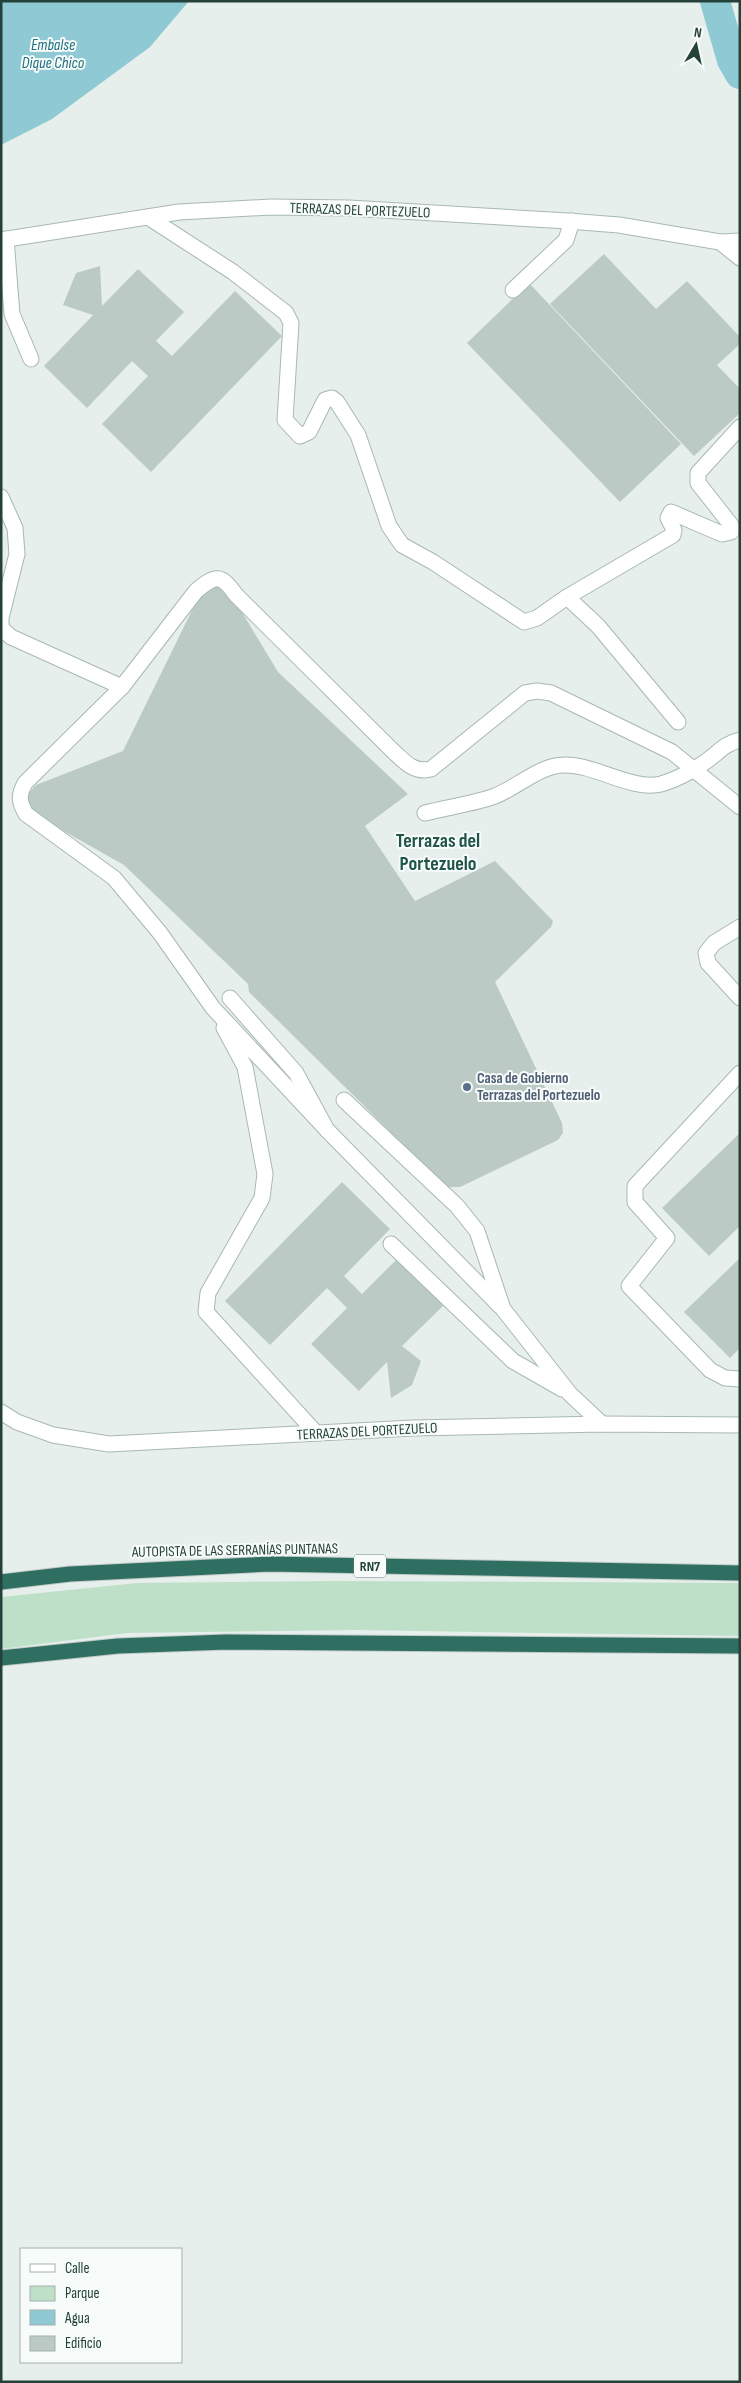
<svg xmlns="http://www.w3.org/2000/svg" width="741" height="2383" viewBox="0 0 741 2383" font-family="'Sofia Sans Condensed',sans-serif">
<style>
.green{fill:#bfe0c8}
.water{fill:#8ec9d4}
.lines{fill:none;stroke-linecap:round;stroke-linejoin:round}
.river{stroke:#8ec9d4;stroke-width:30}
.building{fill:#bbcac4}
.minor-casing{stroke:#a8b8b2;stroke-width:17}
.highway-casing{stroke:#c2cac8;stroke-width:17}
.minor{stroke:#fff;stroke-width:15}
.highway{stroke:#2f6f62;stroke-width:15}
.service-dot{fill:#5c6f8a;stroke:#f7fbf9;stroke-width:2}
.labels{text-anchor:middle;stroke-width:4;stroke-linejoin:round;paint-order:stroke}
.shield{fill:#f7fbf9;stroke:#637a73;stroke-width:1}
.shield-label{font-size:14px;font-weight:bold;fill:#24423a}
.street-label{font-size:15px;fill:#24423a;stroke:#f7fbf9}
.service-label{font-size:15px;font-weight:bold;fill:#4e5e75;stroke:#f7fbf9;text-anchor:start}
.water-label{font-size:16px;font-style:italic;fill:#1c6f80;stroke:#f7fbf9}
.district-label{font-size:20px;font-weight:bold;fill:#1f5548;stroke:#f7fbf9}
</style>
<rect width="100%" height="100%" fill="#e6efeb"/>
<!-- green -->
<polygon class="green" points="334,1581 740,1583 740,1636 356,1630 127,1633 1,1649 1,1597 137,1583"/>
<!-- water -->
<polygon class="water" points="1,1 189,1 150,47 52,119 1,145"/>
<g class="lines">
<!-- river -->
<polyline class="river" points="715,1 732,60 740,74"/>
</g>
<!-- building -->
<g class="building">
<polygon points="604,254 656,309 687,281 740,337 740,344 717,365 740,389 740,413 694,456 550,304"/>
<polygon points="100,266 102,306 138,269 184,312 156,341 172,356 235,291 282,336 151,472 102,424 148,376 132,361 87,408 44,366 93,315 63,305 76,273"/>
<polygon points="529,283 681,444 620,502 467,343"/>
<polygon points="211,583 228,589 278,672 408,794 365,826 415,901 495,861 553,921 551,927 495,982 562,1123 563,1133 558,1140 460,1187 446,1187 249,992 248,984 124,865 30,812 27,807 27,795 36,785 123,751 200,594"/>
<polygon points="740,1133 740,1226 709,1256 662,1208"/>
<polygon points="342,1182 390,1229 344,1276 362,1294 397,1259 444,1305 402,1346 421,1361 412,1385 391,1398 387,1362 359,1391 311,1344 347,1308 327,1288 270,1345 225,1301"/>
<polygon points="740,1258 740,1348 730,1358 684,1312"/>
</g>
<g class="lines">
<defs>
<g id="minor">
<polyline points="148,217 233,272 286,313 291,323 285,420 300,436 309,432 325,400 332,398 337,402 358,435 389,526 402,545 433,562 524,622 537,618 567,597 673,535 674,530 668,518 671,512 722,534 731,532 731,525 698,483 698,473 740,427"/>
<polyline points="6,239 12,314 31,359"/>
<polyline points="1,240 179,212 271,207 349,208 568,221 619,225 720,242 740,241"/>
<polyline points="720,242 740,258"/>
<polyline points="513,290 566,240 572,221"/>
<path d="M1,497l14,31 2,26 -16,64v10l10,9 111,50 74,-96c20,-17 25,-17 40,4l158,157c12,11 20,21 37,17l94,-76 12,-2 14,2 121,59 68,55"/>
<polyline points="567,597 598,626 678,722"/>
<path d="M122,687l-97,96c-7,13 -6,19 1,31l88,64 46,55 53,75 114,122"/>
<path d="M425,813c23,-6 48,-9 70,-17 23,-9 45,-31 69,-31 31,-1 67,26 97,19 14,-4 32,-13 44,-22 12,-8 20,-19 35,-22"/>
<polyline points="740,927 714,943 706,953 708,963 740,998"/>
<polyline points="230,998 296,1073 327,1130 500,1306"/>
<polyline points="224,1028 245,1067 265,1174 262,1198 208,1293 206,1312 316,1433"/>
<polyline points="740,1073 635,1186 635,1202 667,1238 629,1286 710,1370 725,1378 740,1379"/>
<polyline points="344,1100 457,1206 477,1231 503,1309 570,1394 602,1424"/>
<polyline points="391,1244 513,1361 562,1389"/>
<polyline points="1,1412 17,1422 53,1435 109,1444 413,1428 602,1424 740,1425"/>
</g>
<g id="highway">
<polyline points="1,1582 70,1574 270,1564 740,1573"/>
<polyline points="1,1658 118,1646 226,1642 740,1646"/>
</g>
</defs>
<!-- minor casing -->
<use href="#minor" class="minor-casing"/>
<!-- highway casing -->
<use href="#highway" class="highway-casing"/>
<!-- minor -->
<use href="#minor" class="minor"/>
<!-- highway -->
<use href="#highway" class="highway"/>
</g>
<!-- markers -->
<circle class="service-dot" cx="467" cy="1087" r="5"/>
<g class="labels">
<!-- shield labels -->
<rect class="shield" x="354" y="1554.5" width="32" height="23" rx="4"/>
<g class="shield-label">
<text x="370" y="1571">RN7</text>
</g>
<!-- street labels -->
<g class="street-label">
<text transform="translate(360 210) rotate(2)" y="5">TERRAZAS DEL PORTEZUELO</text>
<text transform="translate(367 1431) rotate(-3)" y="5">TERRAZAS DEL PORTEZUELO</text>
<text transform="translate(235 1550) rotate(-1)" y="5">AUTOPISTA DE LAS SERRANÍAS PUNTANAS</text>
</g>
<!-- service labels -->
<g class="service-label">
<text x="477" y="1083">Casa de Gobierno<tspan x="477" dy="17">Terrazas del Portezuelo</tspan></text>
</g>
<!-- water labels -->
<g class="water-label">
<text x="53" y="50">Embalse<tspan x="53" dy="18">Dique Chico</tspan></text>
</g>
<!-- district labels -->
<g class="district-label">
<text x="438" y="847">Terrazas del<tspan x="438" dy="23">Portezuelo</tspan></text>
</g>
</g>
<!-- border -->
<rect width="741" height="2383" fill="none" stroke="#24423a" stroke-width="5"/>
<!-- legend -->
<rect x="20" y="2248" width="162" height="115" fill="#f7fbf9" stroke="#a3b1ad"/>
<rect x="30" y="2264" width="25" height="8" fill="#ffffff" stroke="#a3b1ad"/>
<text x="65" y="2273" font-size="15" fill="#24423a">Calle</text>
<rect x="30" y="2286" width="25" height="15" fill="#bfe0c8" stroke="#a3b1ad"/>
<text x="65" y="2298" font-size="15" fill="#24423a">Parque</text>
<rect x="30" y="2310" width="25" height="15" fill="#8ec9d4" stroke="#a3b1ad"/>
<text x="65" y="2323" font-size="15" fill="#24423a">Agua</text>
<rect x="30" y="2336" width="25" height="15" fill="#bbcac4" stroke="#a3b1ad"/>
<text x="65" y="2348" font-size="15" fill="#24423a">Edificio</text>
<!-- north arrow -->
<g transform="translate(696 45) rotate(9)" stroke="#f7fbf9" stroke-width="4" paint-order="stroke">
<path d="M0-4L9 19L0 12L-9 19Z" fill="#24423a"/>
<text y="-8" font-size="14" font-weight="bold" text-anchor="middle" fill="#24423a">N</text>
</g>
</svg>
